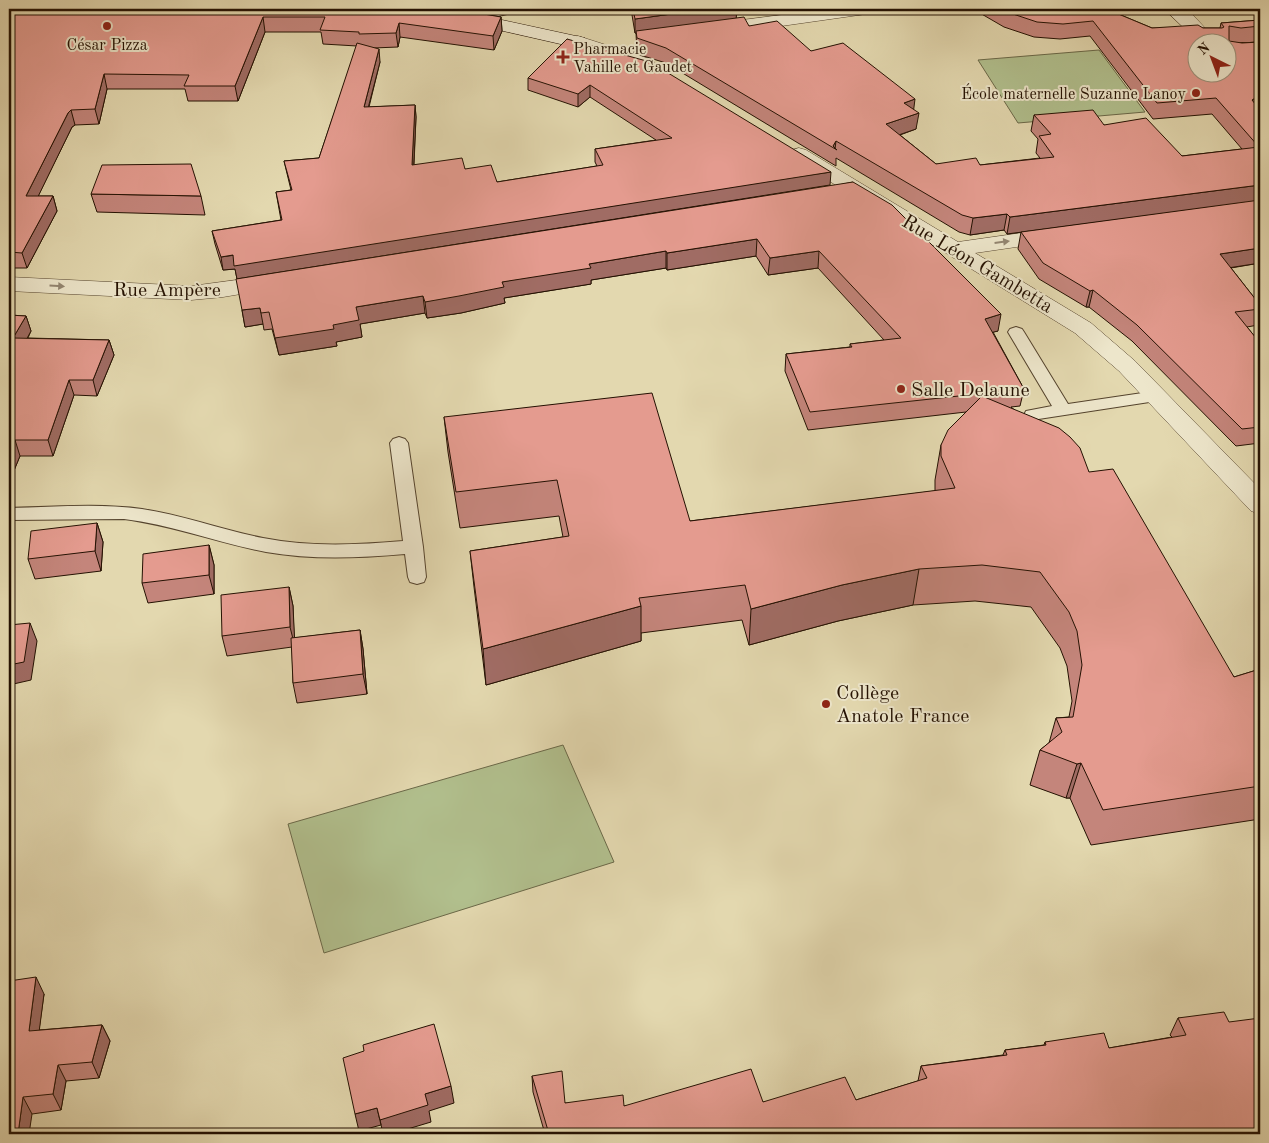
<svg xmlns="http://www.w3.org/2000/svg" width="1269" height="1143" viewBox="0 0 1269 1143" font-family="'Old Standard TT',serif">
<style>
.green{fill:#b1bf8d;stroke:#6a6848}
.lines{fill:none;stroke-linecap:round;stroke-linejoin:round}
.lane-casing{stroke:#54432d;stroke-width:2}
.street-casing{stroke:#54432d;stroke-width:1}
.secondary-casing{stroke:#241102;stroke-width:1}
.lane{fill:#ede6cb;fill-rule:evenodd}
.street{fill:#ede6cb;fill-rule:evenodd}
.secondary{fill:#ede6cb;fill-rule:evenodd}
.wall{fill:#c4857b;stroke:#241102}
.shaded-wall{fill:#a06c64;stroke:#241102}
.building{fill:#e49b8f;stroke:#241102;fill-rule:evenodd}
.oneway{fill:#938671}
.poi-dot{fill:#8f2418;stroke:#ede6cb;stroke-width:2}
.labels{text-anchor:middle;stroke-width:4;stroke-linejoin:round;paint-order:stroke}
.far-poi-label{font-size:16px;fill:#241102;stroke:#ede6cb}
.street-label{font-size:20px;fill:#241102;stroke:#ede6cb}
.poi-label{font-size:20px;fill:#241102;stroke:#ede6cb;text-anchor:start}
</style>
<rect width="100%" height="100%" fill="#e3d8af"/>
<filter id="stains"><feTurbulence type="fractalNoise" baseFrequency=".004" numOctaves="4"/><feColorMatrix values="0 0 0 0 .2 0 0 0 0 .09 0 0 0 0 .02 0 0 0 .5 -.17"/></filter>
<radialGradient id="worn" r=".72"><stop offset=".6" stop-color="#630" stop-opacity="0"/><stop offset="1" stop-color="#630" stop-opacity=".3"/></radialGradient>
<!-- green -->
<g class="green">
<polygon points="1099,50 1145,112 1018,123 978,60"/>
<polygon points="563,745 614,862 324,953 288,824"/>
</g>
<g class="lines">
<defs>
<g id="lane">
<path d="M498,9h19l-2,3c-12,3 -48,13 -57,4l6,-4z"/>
<polygon points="1016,327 1022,329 1024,332 1068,404 1156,391 1162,392 1164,396 1162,400 1156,401 1032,420 1026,419 1024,415 1026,411 1052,406 1008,332 1010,329"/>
<path d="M399,437l6,2 3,4 15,104 3,30 -2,5 -7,2 -7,-2 -2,-5 -3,-23c-47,4 -93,6 -139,-2 -48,-9 -93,-27 -142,-33l-115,1v-12c43,-1 90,-5 133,1 41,6 80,21 121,29 46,9 93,7 140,3l-13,-98 3,-4z"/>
</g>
<g id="street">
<polygon points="9,9 17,9 22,14 15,30 9,31"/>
<polygon points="828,9 875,9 872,13 866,14 711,36 705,34 702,30 705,26 711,24"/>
<polygon points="1164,9 1185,9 1192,14 1218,42 1199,42"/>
<polygon points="578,36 653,60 655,64 653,68 646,70 571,46 569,42 571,38"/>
<polygon points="799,148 806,150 958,242 1056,228 1064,230 1067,235 1064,240 975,253 1091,323 1135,361 1260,489 1260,514 1251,511 1119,371 1075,333 792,158 789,154 792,150"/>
<polygon points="274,275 282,277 285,282 282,287 223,297 191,300 9,291 9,277 191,286"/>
</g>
<polygon id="secondary" points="465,12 585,38 587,42 585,46 578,48 459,21 456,17 459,13"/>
</defs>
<!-- lane casing -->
<use href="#lane" class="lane-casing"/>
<!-- street casing -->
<use href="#street" class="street-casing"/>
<!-- secondary casing -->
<use href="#secondary" class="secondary-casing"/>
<!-- lane -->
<use href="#lane" class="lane"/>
<!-- street -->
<use href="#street" class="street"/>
<!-- secondary -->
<use href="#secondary" class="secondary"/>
</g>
<!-- wall -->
<g class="wall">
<polygon points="57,9 455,9 501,17 502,31 494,50 400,37 398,47 373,48 380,62 369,107 415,105 416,117 414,165 465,169 497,182 597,166 595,162 595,149 656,140 590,97 578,107 528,90 528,78 567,39 830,185 237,279 235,269 223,270 215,244 212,231 281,220 276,192 291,190 284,161 319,158 357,46 323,44 321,32 265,32 238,101 188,101 185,89 107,89 99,124 75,125 72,127 38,196 53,196 57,211 27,268 9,268 9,18 58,11"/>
<polygon points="456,9 486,9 464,10"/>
<polygon points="631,9 737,9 736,18 749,26 811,51 914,110 916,129 900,135 936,164 980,165 1040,158 1036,153 1038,139 1031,131 1034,115 1104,125 1182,156 1242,149 1212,114 1153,119 1090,36 1060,39 1034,37 1004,27 973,9 1115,9 1116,13 1152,28 1220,28 1221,23 1260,20 1260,42 1239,43 1260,42 1260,263 1231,268 1260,305 1260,318 1258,325 1247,327 1260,343 1260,443 1236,446 1132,341 1089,307 1086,307 1039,279 1018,249 1021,232 1162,213 1007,234 1004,230 970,235 959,232 836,158 836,166 666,63 637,54 636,33 635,33"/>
<polygon points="853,182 998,331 993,332 1024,389 1020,406 1011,407 1089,472 1234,677 1260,669 1260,819 1091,845 1070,798 1066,798 1030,785 1040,750 1049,743 1056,718 1069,717 1072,701 1067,666 1060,648 1031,607 975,601 913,605 838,621 749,645 742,620 641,633 641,641 486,685 474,587 470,551 563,537 559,516 460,528 448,452 444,417 690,521 935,491 935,480 941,445 966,412 808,430 785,371 786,354 850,347 850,344 884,340 818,268 768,275 756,256 667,270 666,268 591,280 591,284 504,298 505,303 461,313 427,318 425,313 360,324 362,337 336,342 337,346 279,355 272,329 264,330 263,324 245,327 242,310"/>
<polygon points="91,194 201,196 205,215 97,212"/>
<polygon points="9,315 26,316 31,331 28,338 109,340 114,355 97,396 74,395 53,456 20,456 10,480 9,480"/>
<polygon points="97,523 103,542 101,571 35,579 28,559"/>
<polygon points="209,545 214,565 214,594 148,603 142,583"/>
<polygon points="289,587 293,606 294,638 360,630 363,649 367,694 297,703 293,683 292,647 227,656 222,636"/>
<polygon points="44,994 39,1030 102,1025 110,1041 99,1078 66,1081 61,1110 32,1114 9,1134"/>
<polygon points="1178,1018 1229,1022 1260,1134 545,1134 533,1092 532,1076 565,1103 624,1106 763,1102 856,1100 918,1081 921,1066 1003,1055 1005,1050 1044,1045 1045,1042 1109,1048 1172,1037 1170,1035"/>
</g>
<!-- shaded-wall -->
<g class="shaded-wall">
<polygon points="708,9 737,9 736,20 635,33 635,19"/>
<polygon points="263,17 265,32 238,101 235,86"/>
<polygon points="501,17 502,31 494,50 493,36"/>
<polygon points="399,23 400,37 398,47 396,33"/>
<polygon points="379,49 380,62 365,120 364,107"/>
<polygon points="104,74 107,89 99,124 95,109"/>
<polygon points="590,85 590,97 578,107 578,94"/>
<polygon points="1260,95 1255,110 1252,100"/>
<polygon points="915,99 913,115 904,103"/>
<polygon points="415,105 416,117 413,178 412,165"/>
<polygon points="71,110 75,125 72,127 31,211 26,196 68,113"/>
<polygon points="919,113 916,129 884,140 886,124"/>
<polygon points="836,141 835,149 833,146"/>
<polygon points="831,172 830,185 237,279 235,269 223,270 221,257"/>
<polygon points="1260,185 1260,201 1007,234 1010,217"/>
<polygon points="53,196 57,211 27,268 22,253"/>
<polygon points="1007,214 1004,230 970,235 973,218"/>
<polygon points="757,239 756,256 667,270 667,253"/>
<polygon points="1260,248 1260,263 1215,270 1220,254"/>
<polygon points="666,251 666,268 591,280 591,284 504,298 505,303 461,313 427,318 425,302 502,282 589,264"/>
<polygon points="819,251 818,268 768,275 770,258"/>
<polygon points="1093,290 1089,307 1086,307 1090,291"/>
<polygon points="423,296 425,313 360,324 362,337 336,342 337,346 279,355 275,338 356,307"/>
<polygon points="260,308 263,324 245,327 242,310"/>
<polygon points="1001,314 998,331 982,335 985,319"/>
<polygon points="26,316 31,331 19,353 13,338"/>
<polygon points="109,340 114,355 97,396 93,380"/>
<polygon points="69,380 74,395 53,456 48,440"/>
<polygon points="15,440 20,456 10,480 9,480 9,454"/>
<polygon points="97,523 103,542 101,571 95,551"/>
<polygon points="209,545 214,565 214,594 209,575"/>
<polygon points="919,569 913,605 838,621 749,645 751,609 842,585"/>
<polygon points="289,587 293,606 295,647 290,627"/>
<polygon points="641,606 641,641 486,685 483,649"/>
<polygon points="30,623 37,641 31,680 9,685 9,665"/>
<polygon points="360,630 363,649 367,694 363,674"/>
<polygon points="1081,763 1070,798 1066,798 1077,764"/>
<polygon points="36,977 44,994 37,1048 29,1031"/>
<polygon points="102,1025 110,1041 99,1078 92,1062"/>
<polygon points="58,1065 66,1081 61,1110 53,1094"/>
<polygon points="451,1086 454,1103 429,1111 431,1122 391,1134 383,1134 380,1120 425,1094"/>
<polygon points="23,1097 32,1114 29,1134 18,1134"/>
<polygon points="377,1108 381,1125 359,1131 355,1114"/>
<polygon points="798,1130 797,1134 783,1134"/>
</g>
<!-- building -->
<g class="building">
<polygon points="59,9 455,9 501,17 493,36 399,23 396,33 359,34 359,32 320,30 325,17 263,17 235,86 184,86 189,75 104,74 95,109 71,110 68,113 26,196 53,196 22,253 9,252 9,18 11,18 15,11 61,11"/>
<polygon points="633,9 708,9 635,19"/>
<path d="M1001,9h114l1,4 36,15 46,-3 5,3h19l2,-1 -3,-4 39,-3v6l-19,2 -12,-2v15l13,2 18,-1v53l-8,5 8,10v75l-250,32 -3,-3 -34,4 -11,-3 -126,-74 -3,5 4,4 -171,-102 -29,-10 -1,-7 108,-14 5,9 28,-5 34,30 32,-8 72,56 -11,4 15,10 -33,11 50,40 40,-6 4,7 74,-8 -15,-21 12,-2 -17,-19 59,-5 11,15 42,-7 36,38 77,-9 -43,-49 -59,5 -64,-82 -30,3 -26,-2 -30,-10zM1196,42h30v30h-30z"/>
<polygon points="567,39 650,62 831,172 234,266 233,255 221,257 212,231 282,220 276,192 292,190 284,161 319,158 357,43 379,49 364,107 415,105 412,165 462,158 465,169 491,165 497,182 603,165 595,149 672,138 590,85 578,94 528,78"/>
<polygon points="191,164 201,196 91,194 102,165"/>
<polygon points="853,182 892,205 1001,314 985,319 1024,389 810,412 786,354 852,347 850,344 901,338 819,251 770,258 757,239 667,253 666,251 589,264 591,268 502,282 504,287 459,296 425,302 423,296 356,307 359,320 333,325 334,329 275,338 269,312 261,313 260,308 242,310 236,279"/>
<polygon points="1260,200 1260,248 1220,254 1260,305 1260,309 1235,312 1260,343 1260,427 1242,429 1137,325 1093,290 1090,291 1043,263 1021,232"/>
<polygon points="9,315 26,316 13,338 109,340 93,380 69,380 48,440 15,440 9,454"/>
<polygon points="652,393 690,521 955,488 941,456 941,445 948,430 982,396 1059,428 1070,437 1080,448 1089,472 1113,469 1234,677 1260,669 1260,786 1103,810 1081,763 1077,764 1040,750 1062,732 1056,718 1073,717 1082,665 1077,631 1069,612 1040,572 982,565 919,569 842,585 751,609 745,585 639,598 641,606 483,649 470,551 569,536 557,480 456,492 444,417"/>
<polygon points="97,523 95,551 28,559 31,531"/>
<polygon points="209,545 209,575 142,583 143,554"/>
<polygon points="289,587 290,627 222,636 221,595"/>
<polygon points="30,623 24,662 9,665 9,625"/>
<polygon points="360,630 363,674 293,683 291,638"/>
<polygon points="36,977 29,1031 102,1025 92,1062 58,1065 53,1094 23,1097 18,1134 9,1134 9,981"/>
<polygon points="1224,1012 1229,1022 1260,1018 1260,1134 800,1134 798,1130 783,1134 549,1134 532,1076 562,1071 565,1103 623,1095 624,1106 751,1069 763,1102 845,1077 856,1100 927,1078 921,1066 1007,1055 1005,1050 1046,1045 1045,1042 1104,1033 1109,1048 1186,1035 1178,1018"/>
<polygon points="434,1024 451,1086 425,1094 428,1105 380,1120 377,1108 355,1114 343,1058 364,1051 363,1045"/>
</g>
<!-- one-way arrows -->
<defs><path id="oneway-solid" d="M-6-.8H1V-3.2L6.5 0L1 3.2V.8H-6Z" transform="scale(1.25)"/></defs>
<g class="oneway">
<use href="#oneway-solid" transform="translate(1002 242) rotate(-7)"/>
<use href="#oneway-solid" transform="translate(57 286) rotate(3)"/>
</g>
<!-- markers -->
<g class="poi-dot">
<circle cx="107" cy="26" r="5"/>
<path d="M560.5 49.5h5v5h5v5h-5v5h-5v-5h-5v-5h5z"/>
<circle cx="1196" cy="93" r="5"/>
<circle cx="901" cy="389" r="5"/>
<circle cx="826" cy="704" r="5"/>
</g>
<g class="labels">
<!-- far-poi labels -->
<g class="far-poi-label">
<text x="107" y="50">César Pizza</text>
<text x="573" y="54" text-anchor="start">Pharmacie<tspan x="573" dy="18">Vahille et Gaudet</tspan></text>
<text x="1186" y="99" text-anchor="end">École maternelle Suzanne Lanoy</text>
</g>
<!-- street labels -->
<g class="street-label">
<text transform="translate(978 263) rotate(31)" y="7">Rue Léon Gambetta</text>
<text x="167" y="296">Rue Ampère</text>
</g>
<!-- poi labels -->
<g class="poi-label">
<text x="911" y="396">Salle Delaune</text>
<text x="836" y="699">Collège<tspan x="836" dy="23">Anatole France</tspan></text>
</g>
</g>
<!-- margin -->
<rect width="1269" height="1143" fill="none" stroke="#e3d8af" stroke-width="30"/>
<rect x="10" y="10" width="1249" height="1123" fill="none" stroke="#241102" stroke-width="2.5"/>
<rect x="15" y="15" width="1239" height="1113" fill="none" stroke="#241102"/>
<!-- north arrow -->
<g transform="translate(1212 58) rotate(318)"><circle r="24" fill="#ede6cb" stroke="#9d917b"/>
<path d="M0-4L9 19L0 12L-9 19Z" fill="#8f2418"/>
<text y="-8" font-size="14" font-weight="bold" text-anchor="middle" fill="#241102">N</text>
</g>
<rect width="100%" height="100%" filter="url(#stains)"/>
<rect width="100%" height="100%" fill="url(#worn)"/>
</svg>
